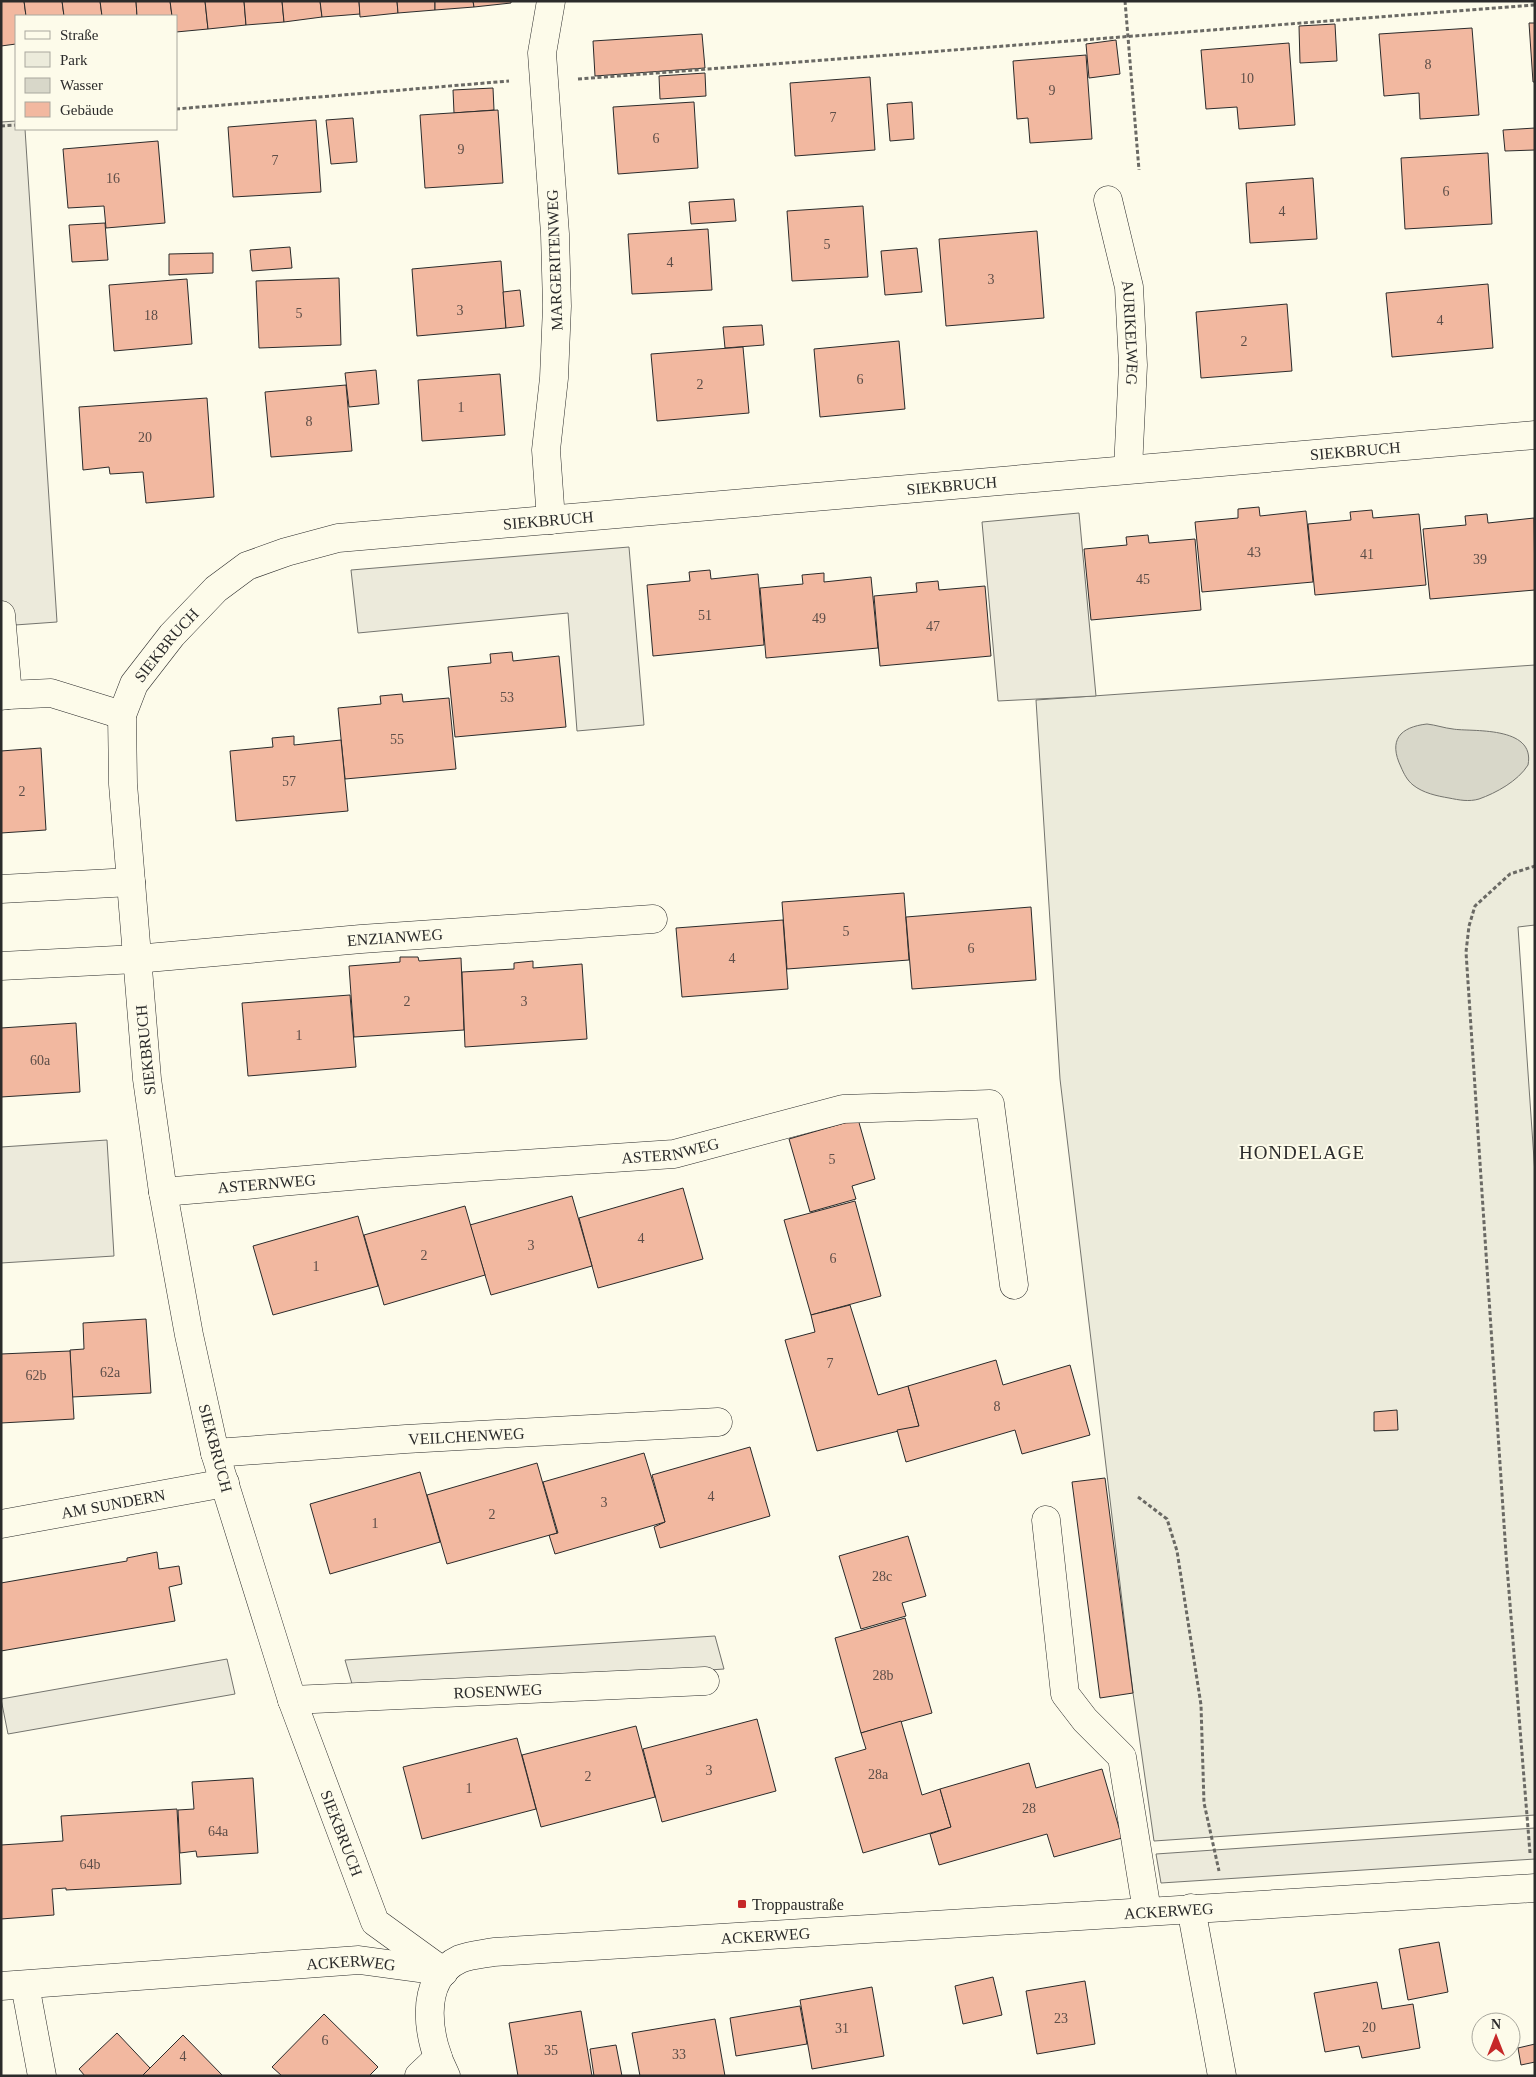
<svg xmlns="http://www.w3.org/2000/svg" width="1536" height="2077" viewBox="0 0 1536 2077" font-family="Georgia,serif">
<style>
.green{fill:#ecebdb;stroke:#74746e}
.parking{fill:#eceadb;stroke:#74746e}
.water{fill:#d8d7c9;stroke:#74746e}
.building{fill:#f2b8a0;stroke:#2b2b2b}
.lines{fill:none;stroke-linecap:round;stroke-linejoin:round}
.minor-casing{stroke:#2b2b2b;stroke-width:29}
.path{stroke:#6a6964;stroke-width:3;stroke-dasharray:4 2.5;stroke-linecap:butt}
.minor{stroke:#fdfbea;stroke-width:28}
.poi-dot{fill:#c62828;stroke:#fdfbea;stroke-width:2}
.labels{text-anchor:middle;stroke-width:4;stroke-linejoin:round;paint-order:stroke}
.number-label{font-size:14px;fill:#5d4e48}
.street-label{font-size:16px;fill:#2b2b2b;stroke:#fdfbea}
.poi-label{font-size:16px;fill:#2b2b2b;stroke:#fdfbea;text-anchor:start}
.quarter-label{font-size:19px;letter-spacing:1px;fill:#2b2b2b;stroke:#fdfbea}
</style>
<rect width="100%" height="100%" fill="#fdfbea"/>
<!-- green -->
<polygon class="green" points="1535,665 1535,925 1518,927 1535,1174 1535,1815 1154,1841 1133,1693 1060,1079 1036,700"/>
<!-- parking -->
<g class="parking">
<polygon points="16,121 16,129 25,129 57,622 1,626 1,122"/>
<polygon points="1079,513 1096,696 998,701 982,522"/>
<polygon points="629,547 644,725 577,731 568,613 358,633 351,570"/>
<polygon points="107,1140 114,1256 1,1263 1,1147"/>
<polygon points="715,1636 724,1669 355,1694 345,1660"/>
<polygon points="227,1659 235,1694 8,1734 1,1699"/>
<polygon points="1535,1828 1535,1859 1161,1883 1156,1854"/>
</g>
<!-- water -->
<path class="water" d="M1427,724c9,1 17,4 26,5 17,3 83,-4 75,36 -10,16 -32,28 -49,34 -10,3 -20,1 -30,-1 -12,-2 -26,-5 -36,-13 -6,-5 -9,-11 -12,-18 -13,-27 -1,-40 26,-43z"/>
<!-- building -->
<g class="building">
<polygon points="1,1 24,1 26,16 16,16 16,44 1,46"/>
<polygon points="24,1 62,1 64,16 26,16"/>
<polygon points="62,1 100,1 102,16 64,16"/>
<polygon points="100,1 136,1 137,16 102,16"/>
<polygon points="136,1 170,1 172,16 137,16"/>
<polygon points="170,1 205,1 208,29 176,32 176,16 172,16"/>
<polygon points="205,1 244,1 246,25 208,29"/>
<polygon points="244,1 282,1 284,22 246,25"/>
<polygon points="282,1 320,1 322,17 284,22"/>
<polygon points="320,1 359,1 360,14 322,17"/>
<polygon points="359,1 397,1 398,13 360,17"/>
<polygon points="397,1 435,1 435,10 398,13"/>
<polygon points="435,1 473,1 474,7 435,10"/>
<polygon points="473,1 511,1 511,3 474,7"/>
<polygon points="1529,23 1535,23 1535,82 1533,82"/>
<polygon points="1335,24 1337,61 1300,63 1299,26"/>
<polygon points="1472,28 1479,115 1420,119 1419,93 1384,96 1379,34"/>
<polygon points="702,34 705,68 595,76 593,41"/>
<polygon points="1116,40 1120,74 1089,78 1086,44"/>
<polygon points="1289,43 1295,125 1239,129 1237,107 1206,109 1201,50"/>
<polygon points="1086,55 1092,139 1030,143 1028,118 1017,119 1013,61"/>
<polygon points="705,73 706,96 660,99 659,76"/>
<polygon points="870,77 875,150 795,156 790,83"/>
<polygon points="493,88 494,110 454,113 453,90"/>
<polygon points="694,102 698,168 618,174 613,107"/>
<polygon points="912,102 914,139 890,141 887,104"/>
<polygon points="498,110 503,183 425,188 420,115"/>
<polygon points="353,118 357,162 331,164 326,120"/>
<polygon points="316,120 321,192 233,197 228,127"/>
<polygon points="1535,128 1535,150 1505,151 1503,130"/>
<polygon points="158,141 165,223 106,228 104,206 68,208 63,149"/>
<polygon points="1488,153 1492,224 1405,229 1401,158"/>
<polygon points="1313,178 1317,239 1250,243 1246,183"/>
<polygon points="734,199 736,221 691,224 689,202"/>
<polygon points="863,206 868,277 792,281 787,211"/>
<polygon points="105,223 108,260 72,262 69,225"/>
<polygon points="708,229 712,290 632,294 628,234"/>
<polygon points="1037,231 1044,318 946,326 939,239"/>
<polygon points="290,247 292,268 252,271 250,250"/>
<polygon points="917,248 922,292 885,295 881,251"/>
<polygon points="213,253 213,273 169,275 169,254"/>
<polygon points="501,261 506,328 417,336 412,269"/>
<polygon points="339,278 341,345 259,348 256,281"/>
<polygon points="187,279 192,344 114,351 109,285"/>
<polygon points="1488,284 1493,348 1392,357 1386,293"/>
<polygon points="520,290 524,326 506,328 503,292"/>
<polygon points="1287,304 1292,371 1201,378 1196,312"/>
<polygon points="762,325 764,345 725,348 723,327"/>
<polygon points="899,341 905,409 820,417 814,349"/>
<polygon points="743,347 749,413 657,421 651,354"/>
<polygon points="376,370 379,404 349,407 345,373"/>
<polygon points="500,374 505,435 422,441 418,380"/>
<polygon points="346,385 352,451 271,457 265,392"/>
<polygon points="207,398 214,497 146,503 143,472 110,474 109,467 83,470 79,407"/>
<polygon points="1259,507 1260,516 1306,511 1313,582 1202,592 1195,522 1238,518 1238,509"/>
<polygon points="1372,510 1373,518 1419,514 1426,585 1315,595 1308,524 1351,520 1350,512"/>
<polygon points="1487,514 1488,523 1534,518 1535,590 1430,599 1423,529 1466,525 1465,516"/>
<polygon points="1148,535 1149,543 1195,539 1201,610 1091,620 1084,549 1127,545 1126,537"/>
<polygon points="710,570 711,579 758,574 764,645 653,656 647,585 690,581 689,572"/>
<polygon points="824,573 824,582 871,577 878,648 766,658 760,588 803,584 802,575"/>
<polygon points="938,581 939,590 985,586 991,656 880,666 874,596 917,592 916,583"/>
<polygon points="512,652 513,661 559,656 566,727 455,737 448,667 491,663 490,654"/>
<polygon points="402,694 403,702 449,698 456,769 345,779 338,708 381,704 380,696"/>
<polygon points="294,736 294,745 341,740 348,811 236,821 230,751 273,747 272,738"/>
<polygon points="41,748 46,830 1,833 1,751"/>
<polygon points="904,893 909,960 787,969 782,902"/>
<polygon points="1031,907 1036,980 912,989 906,917"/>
<polygon points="783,920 788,989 682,997 676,928"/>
<polygon points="400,957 418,957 419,961 461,958 464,1030 354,1037 349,966 400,962"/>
<polygon points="533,961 533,968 582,964 587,1039 465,1047 462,972 514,969 514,963"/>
<polygon points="350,995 356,1067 248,1076 242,1003"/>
<polygon points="76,1023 80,1092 1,1097 1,1028"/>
<polygon points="858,1119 875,1179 852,1186 856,1199 810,1212 789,1139"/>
<polygon points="683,1188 703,1259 598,1288 579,1218"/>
<polygon points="572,1196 592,1266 491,1295 470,1225"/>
<polygon points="855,1201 881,1296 811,1315 784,1220"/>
<polygon points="465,1206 485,1275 384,1305 364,1235"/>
<polygon points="358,1216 378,1286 273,1315 253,1246"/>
<polygon points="850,1305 878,1395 908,1386 919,1426 817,1451 785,1340 815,1332 811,1315"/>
<polygon points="146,1319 151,1393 72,1397 70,1350 84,1349 83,1323"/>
<polygon points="70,1351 74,1419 1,1423 1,1354"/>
<polygon points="996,1360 1003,1385 1070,1365 1090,1435 1022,1454 1015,1430 906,1462 897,1430 919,1426 908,1386"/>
<polygon points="1397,1410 1398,1430 1374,1431 1374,1412"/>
<polygon points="750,1447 770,1516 660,1548 654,1527 665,1522 652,1475"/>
<polygon points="644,1453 665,1522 555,1554 549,1535 558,1533 543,1482"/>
<polygon points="537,1463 557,1533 447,1564 427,1495"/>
<polygon points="420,1472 440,1542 330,1574 310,1504"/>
<polygon points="1105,1478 1133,1693 1100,1698 1072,1482"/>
<polygon points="908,1536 926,1596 902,1603 906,1616 861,1629 839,1556"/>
<polygon points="157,1552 159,1569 179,1566 182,1584 169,1587 175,1621 1,1651 1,1583 127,1561 127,1558"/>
<polygon points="905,1618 932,1713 861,1733 835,1638"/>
<polygon points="757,1719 776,1791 662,1822 643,1749"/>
<polygon points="901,1721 922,1795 940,1789 951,1827 863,1853 835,1758 866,1749 861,1733"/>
<polygon points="636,1726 655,1797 541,1827 522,1755"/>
<polygon points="517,1738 536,1809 422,1839 403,1767"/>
<polygon points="1029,1763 1036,1788 1102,1769 1122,1838 1054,1857 1047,1834 939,1865 930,1834 951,1827 940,1789"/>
<polygon points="253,1778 258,1853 197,1857 196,1851 180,1853 178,1810 194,1809 192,1782"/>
<polygon points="177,1809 181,1884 66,1890 66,1888 52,1889 54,1915 1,1919 1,1845 63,1841 61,1816"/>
<polygon points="1439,1942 1448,1992 1408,2000 1399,1949"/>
<polygon points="993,1977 1002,2015 963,2024 955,1986"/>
<polygon points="1085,1981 1095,2044 1037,2054 1026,1991"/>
<polygon points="1377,1982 1382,2009 1413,2004 1420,2048 1362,2058 1359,2046 1325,2052 1314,1993"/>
<polygon points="872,1987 884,2056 812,2069 800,2000"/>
<polygon points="800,2006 807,2044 736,2056 730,2018"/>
<polygon points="581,2011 592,2076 518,2076 509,2023"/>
<polygon points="324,2014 378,2067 369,2076 282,2076 272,2067"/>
<polygon points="715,2019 725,2076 640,2076 632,2033"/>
<polygon points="117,2033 150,2068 142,2076 85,2076 79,2069"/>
<polygon points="183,2035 223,2076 142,2076"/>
<polygon points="1535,2044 1535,2062 1521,2065 1518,2048"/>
<polygon points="616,2045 622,2076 594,2076 590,2049"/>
</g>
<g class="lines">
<defs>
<g id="minor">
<path id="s1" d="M1108,200l21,87 4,78 -5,104"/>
<polyline points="551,520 546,450 554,378 557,306 555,234 542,53 551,1"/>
<polyline points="1,615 8,695 1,696"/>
<polyline points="8,695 51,693 122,715"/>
<polyline points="1,889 131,882"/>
<path id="s2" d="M1,966l135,-7 225,-20 292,-20"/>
<path id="s3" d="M163,1192l223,-19 288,-19 169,-45 147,-5 24,181"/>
<path id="s4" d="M215,1453l191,-14 312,-17"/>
<polyline points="1046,1520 1065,1694 1085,1720 1122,1757 1147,1911"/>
<path id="s5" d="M1,1524l224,-41"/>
<path id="s6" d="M292,1700l413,-19"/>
<polyline points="1191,1908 1222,2076"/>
<path id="s7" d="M444,1972l-69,-50 -83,-222 -77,-247 -26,-118 -26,-143 -16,-113 -24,-295 -1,-69 12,-31 38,-49 44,-46 31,-23 39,-14 52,-14 1197,-103"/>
<polyline points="25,1985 42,2076"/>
<path id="s8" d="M1,1986l358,-26 81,11"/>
<polyline points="419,2076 438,2058"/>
<path id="s9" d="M446,2076c-18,-34 -30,-97 14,-117 10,-4 23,-5 34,-7l1041,-64"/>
</g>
</defs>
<!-- minor casing -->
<use href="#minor" class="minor-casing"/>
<!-- path -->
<g class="path">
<polyline points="1125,1 1139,170"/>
<polyline points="578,79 1535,5"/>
<polyline points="176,109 509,81"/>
<polyline points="1,126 16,125"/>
<polyline points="1138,1497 1167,1519 1177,1551 1201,1705 1204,1803 1219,1871"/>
<polyline points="1530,1853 1506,1554 1466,952 1469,926 1475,906 1510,874 1535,866"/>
</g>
<!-- minor -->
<use href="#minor" class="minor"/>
</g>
<!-- markers -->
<rect class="poi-dot" x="737" y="1899" width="10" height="10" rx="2.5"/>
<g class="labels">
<!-- number labels -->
<g class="number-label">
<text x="1428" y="69">8</text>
<text x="1247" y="83">10</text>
<text x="1052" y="95">9</text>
<text x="833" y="122">7</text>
<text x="656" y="143">6</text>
<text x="461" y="154">9</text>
<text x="275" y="165">7</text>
<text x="113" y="183">16</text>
<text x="1446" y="196">6</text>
<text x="1282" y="216">4</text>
<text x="827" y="249">5</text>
<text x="670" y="267">4</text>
<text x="991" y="284">3</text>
<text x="460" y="315">3</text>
<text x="299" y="318">5</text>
<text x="151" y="320">18</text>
<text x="1440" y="325">4</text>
<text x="1244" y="346">2</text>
<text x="860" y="384">6</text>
<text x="700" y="389">2</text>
<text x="461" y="412">1</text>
<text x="309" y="426">8</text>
<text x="145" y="442">20</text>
<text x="1254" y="557">43</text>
<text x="1367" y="559">41</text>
<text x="1480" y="564">39</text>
<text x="1143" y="584">45</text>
<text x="705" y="620">51</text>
<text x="819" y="623">49</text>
<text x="933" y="631">47</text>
<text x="507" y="702">53</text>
<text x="397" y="744">55</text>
<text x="289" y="786">57</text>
<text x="22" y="796">2</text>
<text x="846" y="936">5</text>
<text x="971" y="953">6</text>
<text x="732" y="963">4</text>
<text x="407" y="1006">2</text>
<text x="524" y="1006">3</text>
<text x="299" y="1040">1</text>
<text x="40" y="1065">60a</text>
<text x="832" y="1164">5</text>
<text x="641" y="1243">4</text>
<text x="531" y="1250">3</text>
<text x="424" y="1260">2</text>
<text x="833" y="1263">6</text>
<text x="316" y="1271">1</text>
<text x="830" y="1368">7</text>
<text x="110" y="1377">62a</text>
<text x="36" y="1380">62b</text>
<text x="997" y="1411">8</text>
<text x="711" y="1501">4</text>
<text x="604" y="1507">3</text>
<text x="492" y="1519">2</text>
<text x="375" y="1528">1</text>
<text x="882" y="1581">28c</text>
<text x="883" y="1680">28b</text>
<text x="709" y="1775">3</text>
<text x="878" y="1779">28a</text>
<text x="588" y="1781">2</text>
<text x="469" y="1793">1</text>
<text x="1029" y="1813">28</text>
<text x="218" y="1836">64a</text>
<text x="90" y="1869">64b</text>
<text x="1061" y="2023">23</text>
<text x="1369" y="2032">20</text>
<text x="842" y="2033">31</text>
<text x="325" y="2045">6</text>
<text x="551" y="2055">35</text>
<text x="679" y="2059">33</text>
<text x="183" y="2061">4</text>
</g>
<!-- street labels -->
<g class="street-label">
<text transform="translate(554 260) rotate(-92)" y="6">MARGERITENWEG</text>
<text dy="6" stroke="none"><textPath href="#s1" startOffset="135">AURIKELWEG</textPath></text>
<text dy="6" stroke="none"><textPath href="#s7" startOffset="2640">SIEKBRUCH</textPath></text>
<text dy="6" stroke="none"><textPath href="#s7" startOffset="2235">SIEKBRUCH</textPath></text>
<text dy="6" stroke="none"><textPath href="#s7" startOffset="1830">SIEKBRUCH</textPath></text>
<text dy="6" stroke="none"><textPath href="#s7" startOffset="1410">SIEKBRUCH</textPath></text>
<text dy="6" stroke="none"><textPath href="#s2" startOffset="395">ENZIANWEG</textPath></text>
<text transform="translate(145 1050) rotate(-96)" y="6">SIEKBRUCH</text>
<text dy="6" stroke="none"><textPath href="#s3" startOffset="509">ASTERNWEG</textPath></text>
<text dy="6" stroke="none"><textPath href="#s3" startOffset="104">ASTERNWEG</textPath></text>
<text dy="6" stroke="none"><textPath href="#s4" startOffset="252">VEILCHENWEG</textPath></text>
<text transform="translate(216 1448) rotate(75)" y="6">SIEKBRUCH</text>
<text dy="6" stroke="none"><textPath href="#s5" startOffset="114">AM SUNDERN</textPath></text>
<text dy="6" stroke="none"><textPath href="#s6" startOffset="206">ROSENWEG</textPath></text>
<text transform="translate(342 1833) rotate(69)" y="6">SIEKBRUCH</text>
<text dy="6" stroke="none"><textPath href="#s9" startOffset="842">ACKERWEG</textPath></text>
<text dy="6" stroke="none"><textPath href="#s9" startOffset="438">ACKERWEG</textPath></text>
<text dy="6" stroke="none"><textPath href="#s8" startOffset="351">ACKERWEG</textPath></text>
</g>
<!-- poi labels -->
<g class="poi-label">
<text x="752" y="1910">Troppaustraße</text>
</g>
<!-- quarter labels -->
<g class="quarter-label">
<text x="1302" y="1159">HONDELAGE</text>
</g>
</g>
<!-- border -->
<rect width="1536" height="2077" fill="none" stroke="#2b2b2b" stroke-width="5"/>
<!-- legend -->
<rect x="15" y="15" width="162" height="115" fill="#fdfbea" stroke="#a9a89e"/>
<rect x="25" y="31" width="25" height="8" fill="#fdfbea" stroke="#a9a89e"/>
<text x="60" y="40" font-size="15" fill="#2b2b2b">Straße</text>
<rect x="25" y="52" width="25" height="15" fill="#ecebdb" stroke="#a9a89e"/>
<text x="60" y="65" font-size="15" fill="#2b2b2b">Park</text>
<rect x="25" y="78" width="25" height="15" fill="#d8d7c9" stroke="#a9a89e"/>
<text x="60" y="90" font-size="15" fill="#2b2b2b">Wasser</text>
<rect x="25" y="102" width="25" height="15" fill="#f2b8a0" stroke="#a9a89e"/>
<text x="60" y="115" font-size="15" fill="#2b2b2b">Gebäude</text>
<!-- north arrow -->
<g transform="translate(1496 2037)"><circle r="24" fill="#fdfbea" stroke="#a9a89e"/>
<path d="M0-4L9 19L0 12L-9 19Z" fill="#c62828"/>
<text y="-8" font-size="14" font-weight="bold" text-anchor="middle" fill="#2b2b2b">N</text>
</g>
</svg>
